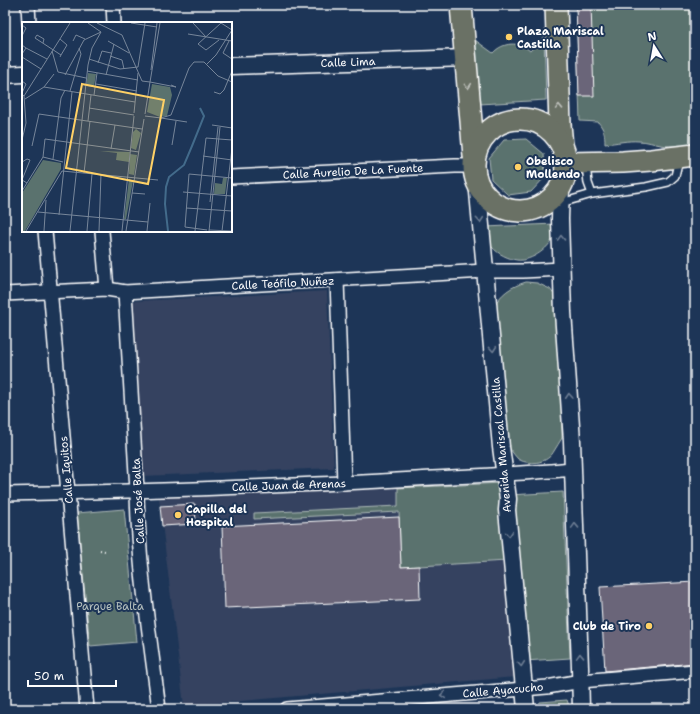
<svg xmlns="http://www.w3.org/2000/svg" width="700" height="714" viewBox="0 0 700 714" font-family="'Shantell Sans',sans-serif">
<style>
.built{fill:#344361}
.green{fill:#5a726e;stroke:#acb8b6}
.building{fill:#6a6579;stroke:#fff}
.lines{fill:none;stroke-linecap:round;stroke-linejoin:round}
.service-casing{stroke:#fff;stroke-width:10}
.minor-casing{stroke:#fff;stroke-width:16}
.tertiary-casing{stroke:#fff;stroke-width:19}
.primary-casing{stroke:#fff;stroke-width:24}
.path{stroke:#fff;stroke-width:2;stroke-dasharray:1 3;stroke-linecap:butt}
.service{stroke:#1d3557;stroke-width:7}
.minor{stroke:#1d3557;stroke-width:13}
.tertiary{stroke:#1d3557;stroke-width:16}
.primary{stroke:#6b7165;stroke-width:21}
.oneway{stroke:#bcbfba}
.oneway2{stroke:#6c7c92}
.poi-dot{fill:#ffd166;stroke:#1d3557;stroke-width:1.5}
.labels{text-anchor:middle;stroke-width:4;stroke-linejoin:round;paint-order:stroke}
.poi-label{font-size:11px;font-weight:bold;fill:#fff;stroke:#1d3557;text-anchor:start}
.street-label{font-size:11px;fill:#fff;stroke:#1d3557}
.park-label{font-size:11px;fill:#b5c0be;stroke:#1d3557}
.inset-river{fill:none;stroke:#436b8b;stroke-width:2}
.inset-road{fill:none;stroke:#77869a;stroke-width:1}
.view{fill:#ffd166;fill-opacity:0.15;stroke:#ffd166;stroke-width:2}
.inset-edge{fill:none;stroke:#fff;stroke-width:2}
</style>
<rect width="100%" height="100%" fill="#1d3557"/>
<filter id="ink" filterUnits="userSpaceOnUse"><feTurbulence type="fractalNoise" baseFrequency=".025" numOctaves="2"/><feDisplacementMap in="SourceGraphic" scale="8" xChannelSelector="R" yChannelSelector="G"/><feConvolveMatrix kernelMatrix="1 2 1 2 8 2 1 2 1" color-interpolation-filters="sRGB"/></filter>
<g filter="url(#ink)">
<!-- built -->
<g class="built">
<polygon points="327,291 334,468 142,476 133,301"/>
<polygon points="503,483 516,677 184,706 159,498"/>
</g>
<!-- green -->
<g class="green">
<path d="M576,5h119v138c-10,3 -23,4 -34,2 -7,-1 -14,-4 -22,-4 -11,-1 -23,2 -34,3 0,-10 -1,-15 -7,-22l-18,-1z"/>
<path d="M544,37l2,63 -66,4 -5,-64 18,13c10,-11 26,-12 37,-2z"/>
<polygon points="526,139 544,154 545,177 531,192 508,195 491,179 489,158 504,140"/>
<path d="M555,224c0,3 1,6 0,9 -3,14 -24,29 -38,27 -8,-1 -19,-6 -25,-13 -5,-5 -6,-13 -7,-20z"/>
<path d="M526,282l11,1 13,6 10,14 2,135c-3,4 -5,9 -8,13 -2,4 -7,9 -12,10 -7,3 -18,2 -24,-2 -5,-5 -9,-12 -13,-18l-12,-134c9,-14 17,-20 33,-25z"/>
<polygon points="503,483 507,561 401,567 399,512 254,519 254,513 398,506 398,488"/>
<polygon points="563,492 570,658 525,661 509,495"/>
<polygon points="124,509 137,642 90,646 77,513"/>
<polygon points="567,700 570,709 538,709 540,702"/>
</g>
<!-- building -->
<g class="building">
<polygon points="576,5 591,5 594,96 579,96"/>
<polygon points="195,504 196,524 162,526 160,506"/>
<polygon points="399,517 401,567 419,566 420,599 225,608 222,526"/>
<polygon points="695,582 695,663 605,671 600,587"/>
</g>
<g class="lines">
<defs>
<g id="service">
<polyline points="586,165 588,183 592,194"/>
<polyline points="561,203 592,194 646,187 668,182 675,176 679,159"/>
</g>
<g id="minor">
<polyline points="28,5 29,23"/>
<polyline points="113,5 114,23"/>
<polyline points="231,177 455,166 474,166"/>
<polyline points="45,231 87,709"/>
<polyline points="102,231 107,289"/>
<polyline points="337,280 344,483"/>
<path d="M125,292l12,198c1,73 13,147 22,219"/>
<polyline points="5,294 107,289 125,292 485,271 523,271 562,269"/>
<path d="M5,494c137,-3 274,-7 411,-15 52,-3 105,-5 157,-10"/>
<polyline points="287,709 547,687 581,681 695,671"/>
</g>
<g id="tertiary">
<polyline points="231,66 466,58"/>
<polyline points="5,75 23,74"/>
<polyline points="477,181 501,447 508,499 507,510 526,709"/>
<polyline points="561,186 560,219 563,312 572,441 580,667 581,709"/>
</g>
<g id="primary">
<polyline points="461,5 474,156"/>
<polyline points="556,5 560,124 562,146"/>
<circle cx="520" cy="165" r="46"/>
<polyline points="566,163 623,162 651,160 695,155"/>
</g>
</defs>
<!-- service casing -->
<use href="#service" class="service-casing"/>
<!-- minor casing -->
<use href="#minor" class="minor-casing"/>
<!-- tertiary casing -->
<use href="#tertiary" class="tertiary-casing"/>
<!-- primary casing -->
<use href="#primary" class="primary-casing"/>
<!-- path -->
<polyline class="path" points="100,550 105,551"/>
<!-- service -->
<use href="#service" class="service"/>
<!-- minor -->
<use href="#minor" class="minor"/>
<!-- tertiary -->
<use href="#tertiary" class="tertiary"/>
<!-- primary -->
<use href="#primary" class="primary"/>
</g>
<!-- one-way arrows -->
<defs><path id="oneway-chevron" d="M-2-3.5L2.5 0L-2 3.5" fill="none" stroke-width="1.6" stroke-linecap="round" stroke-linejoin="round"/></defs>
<g class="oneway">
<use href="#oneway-chevron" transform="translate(468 86) rotate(85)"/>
<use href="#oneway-chevron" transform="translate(559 107) rotate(-92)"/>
</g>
<g class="oneway2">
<use href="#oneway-chevron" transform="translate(480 220) rotate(85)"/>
<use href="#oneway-chevron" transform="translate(561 238) rotate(-92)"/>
<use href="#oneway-chevron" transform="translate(493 349) rotate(85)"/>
<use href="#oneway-chevron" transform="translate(569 396) rotate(-94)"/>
<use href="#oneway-chevron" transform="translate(575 526) rotate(-92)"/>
<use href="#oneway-chevron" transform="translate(509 534) rotate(85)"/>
<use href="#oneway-chevron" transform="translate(580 656) rotate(-92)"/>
<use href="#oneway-chevron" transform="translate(521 664) rotate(85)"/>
<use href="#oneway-chevron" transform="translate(443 695) rotate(175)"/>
</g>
</g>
<!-- markers -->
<g class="poi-dot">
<circle cx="509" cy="37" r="4"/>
<circle cx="518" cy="167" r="4"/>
<circle cx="178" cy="515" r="4"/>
<circle cx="649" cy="626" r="4"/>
</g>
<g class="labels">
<!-- poi labels -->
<g class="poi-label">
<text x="517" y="35">Plaza Mariscal<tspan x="517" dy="13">Castilla</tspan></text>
<text x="526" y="165">Obelisco<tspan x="526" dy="13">Mollendo</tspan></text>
<text x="186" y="513">Capilla del<tspan x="186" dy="13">Hospital</tspan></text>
<text x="641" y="630" text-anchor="end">Club de Tiro</text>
</g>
<!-- street labels -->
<g class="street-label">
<text transform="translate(348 62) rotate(-2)" y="4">Calle Lima</text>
<text transform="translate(353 171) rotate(-3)" y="4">Calle Aurelio De La Fuente</text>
<text transform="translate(283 283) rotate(-3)" y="4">Calle Teófilo Nuñez</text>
<text transform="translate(501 445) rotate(-95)" y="4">Avenida Mariscal Castilla</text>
<text transform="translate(66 470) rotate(-95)" y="4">Calle Iquitos</text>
<text transform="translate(289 485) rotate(-2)" y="4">Calle Juan de Arenas</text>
<text transform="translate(138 501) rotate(-93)" y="4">Calle José Balta</text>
<text transform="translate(503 690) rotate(-5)" y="4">Calle Ayacucho</text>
</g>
<!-- park labels -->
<g class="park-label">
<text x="110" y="610">Parque Balta</text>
</g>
</g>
<!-- overview -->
<g transform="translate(22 22)">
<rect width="210" height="210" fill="#1d3557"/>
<path d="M66,51l8,1 -2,13 -8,-1zM130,62l18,3 2,8 -5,21 -7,1 -13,-5zM114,107l5,4 -5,17 -5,-2 2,-16zM78,129l30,1 -1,10 -13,-2 1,-7zM108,132l7,1 -3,20 -5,-1zM21,138l18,3v6l-36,62h-3v-38zM201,156h4l-2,16h-11l1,-11 7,1zM107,157l4,2 -7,38h-2z" fill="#5a726e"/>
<path class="inset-river" d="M146,209l-3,-27 1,-17 3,-10 15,-12 8,-19 12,-30 -4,-8"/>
<path class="inset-road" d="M66,1l13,9M75,1l25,12 20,46 8,1 -5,32M109,1l26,4M138,1l-10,59 26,5 -5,-2M171,1l13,14M199,1l11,7M0,3l4,3 -4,8M166,12l44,7M13,16l26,17 -1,2M13,16l2,-3 7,4 -1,4M38,17l7,6 -6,10M197,18l-13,10 -8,-6 23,-21M51,19l3,-6 9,4M86,19l21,12M207,19l-6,12 9,6M0,23l4,3 -4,6M4,26l21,11M30,29l6,21 28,6M88,34l12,4 2,9M0,35l19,12M67,37l31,10 18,-2 7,-44M76,41l4,-12 9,2M185,42l9,-9 16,-25M129,48l6,-47M65,49l51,9M43,53l19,-35 17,-8M84,53l8,-31M0,59l4,3 -4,9M74,62l41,7M22,65l10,-13M48,69l11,-37 -2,-6M192,70l6,2 4,-4 8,-19M0,72l2,2 2,27 -4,17M72,73l3,-22M2,74l46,-73M3,77l19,-12 91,15M67,86l45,7M112,91l4,-40M123,94l16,2 10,-3 18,-47 5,-6h10l14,14 14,6M139,96l26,4M66,99l3,-26M190,103l20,3M150,123l4,-24M10,124l7,-32 103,15M89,127l4,-24M181,134l29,4M21,135l20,5M31,137l8,-61 4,-8M0,140l5,-3 3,1 -8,20 5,3M62,151l6,-52M0,169l21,-34 2,-18 94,13M161,170l49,4M110,171l13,1M188,180l8,-75M164,186l46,3M16,190l110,10M37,193l13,-123M185,208l-22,-3 4,-53 43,4M187,208l23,1M4,209l36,-60 96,9M22,209l2,-31M48,209l18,-166 4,-17 9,-16M65,209l5,-57M77,209l2,-57M100,209l12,-115M104,209l18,-112M125,209l3,-28M173,209l11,-93 26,2M187,209l11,-104M200,209l10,-83"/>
<path class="view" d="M60,62l82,16 -16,84 -82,-16z"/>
<rect width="210" height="210" class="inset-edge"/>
</g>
<!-- margin -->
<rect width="700" height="714" fill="none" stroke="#1d3557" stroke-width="20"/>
<rect x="10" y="10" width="680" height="694" fill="none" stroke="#fff" stroke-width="1.5" filter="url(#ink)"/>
<!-- north arrow -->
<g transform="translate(654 46) rotate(349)" stroke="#1d3557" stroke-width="3" paint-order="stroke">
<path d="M0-3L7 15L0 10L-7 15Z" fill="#ffffff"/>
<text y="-6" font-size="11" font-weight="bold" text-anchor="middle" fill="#ffffff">N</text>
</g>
<!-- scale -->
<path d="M28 680v6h88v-6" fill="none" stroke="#ffffff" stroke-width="2"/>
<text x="34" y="680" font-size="12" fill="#ffffff" stroke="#1d3557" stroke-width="3" paint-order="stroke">50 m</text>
</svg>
